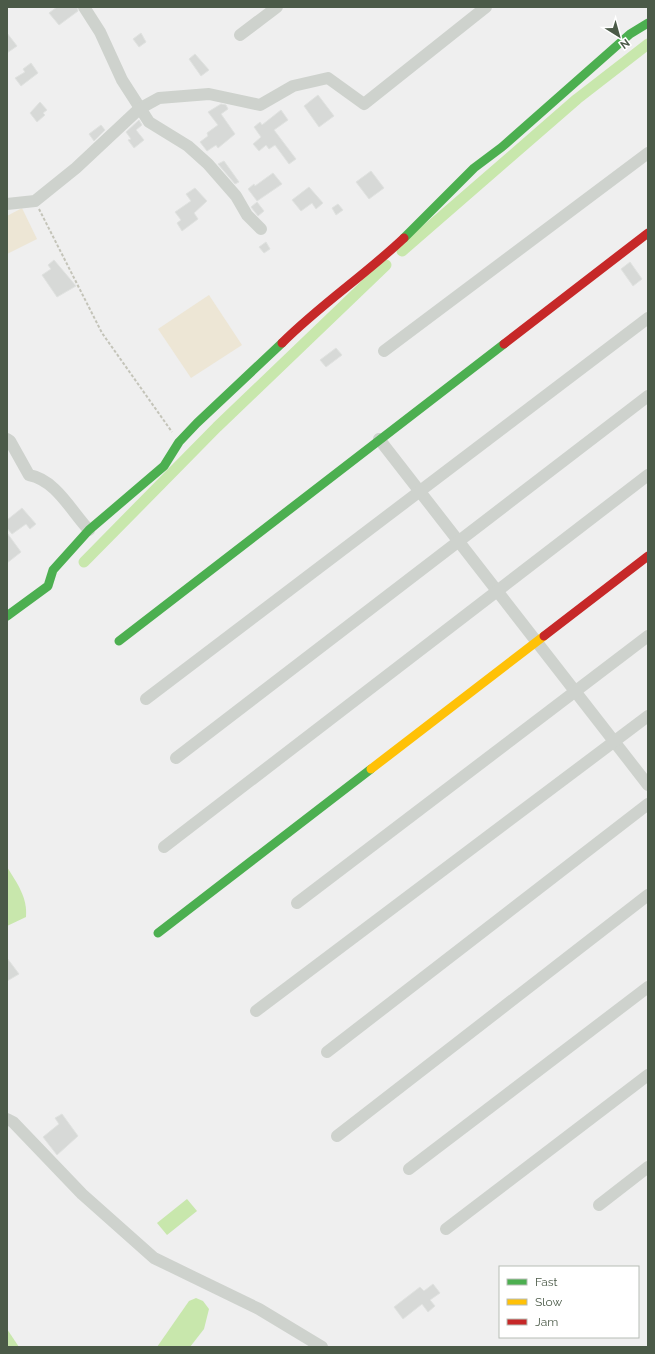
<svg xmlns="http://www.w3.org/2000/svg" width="655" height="1354" viewBox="0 0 655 1354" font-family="Raleway,sans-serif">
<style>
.green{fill:#ede6d5}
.water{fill:#c8e7ac}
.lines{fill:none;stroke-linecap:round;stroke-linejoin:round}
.canal{stroke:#c8e7ac;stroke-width:11}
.building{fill:#d7d9d7;stroke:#e0e2e0}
.path{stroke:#c4c4b9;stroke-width:2;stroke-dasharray:3 2;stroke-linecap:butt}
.street{stroke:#ced2cd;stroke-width:12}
.fast{stroke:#4caf50;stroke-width:9}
.slow{stroke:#ffc107;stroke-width:9}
.jam{stroke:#c62828;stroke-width:9}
</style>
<rect width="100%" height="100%" fill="#efefef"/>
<!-- green -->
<g class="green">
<polygon points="22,208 37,239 7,254 7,216"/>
<polygon points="209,295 242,345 191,378 158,329"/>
</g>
<!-- water -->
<g class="water">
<path d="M7,867c10,16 21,31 19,50l-19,9z"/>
<polygon points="187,1199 197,1211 167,1235 157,1223"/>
<polygon points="196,1298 203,1301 209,1309 204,1329 190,1347 157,1347 189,1301"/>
<polygon points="7,1329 19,1347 7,1347"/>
</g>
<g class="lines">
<!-- canal -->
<g class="canal">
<polyline points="402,251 577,99 648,44"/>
<polyline points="84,562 217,427 386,265"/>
</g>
</g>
<!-- building -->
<g class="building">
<polygon points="57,7 77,7 78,11 59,25 49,13"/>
<polygon points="7,33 17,46 7,53"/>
<polygon points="141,33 146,42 139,47 133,39"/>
<polygon points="195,54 209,70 201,76 189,59"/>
<polygon points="31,63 38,73 21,86 15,78 25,72 23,69"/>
<polygon points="318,95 334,116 319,127 304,106"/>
<polygon points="40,102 47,110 43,113 45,115 37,122 30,113"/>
<polygon points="221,104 226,105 228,109 221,114 235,134 218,148 216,145 207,151 200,142 208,136 207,133 218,125 208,112"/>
<polygon points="281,110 288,120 274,130 296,159 289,164 275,145 269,149 266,145 259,151 253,144 261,137 254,127 260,122 262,125"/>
<polygon points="139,120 142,125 136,130 144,140 134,148 128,140 131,139 126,132"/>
<polygon points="101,125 105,130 94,141 89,134"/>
<polygon points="224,161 239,182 235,184 218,164"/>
<polygon points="371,171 384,188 369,199 356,182"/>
<polygon points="273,173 282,184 257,201 248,189 254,184 255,186"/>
<polygon points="309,187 323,203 316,209 312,203 301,211 292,200"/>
<polygon points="195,188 207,201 194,213 198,219 182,231 177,223 181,220 175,212 191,201 186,194"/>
<polygon points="257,202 264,211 258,216 251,207"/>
<polygon points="338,204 343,210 336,215 332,208"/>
<polygon points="266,242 270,249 264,253 259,247"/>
<polygon points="54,260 76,286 57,297 42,275 51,269 48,265"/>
<polygon points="630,262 642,279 633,286 621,269"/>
<polygon points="336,348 342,355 326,367 320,360"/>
<polygon points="22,508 36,524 30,529 26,524 12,534 7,528 7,520"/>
<polygon points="7,533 21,552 7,563"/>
<polygon points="7,958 19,974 7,981"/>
<polygon points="62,1114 78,1136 57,1155 43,1137 59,1124 55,1118"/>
<polygon points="433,1284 440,1293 430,1300 435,1306 428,1312 422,1304 403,1319 394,1307 420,1287 424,1291"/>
</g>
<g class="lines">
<!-- path -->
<polyline class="path" points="39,209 102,333 172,432"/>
<!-- street -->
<g class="street">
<polyline points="84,7 100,32 122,80 149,122 188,146 208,164 236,196 247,215 261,229"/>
<polyline points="240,35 277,7"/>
<polyline points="7,204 35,201 76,168 139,109 159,98 209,94 260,105 293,86 328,78 364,104 486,7"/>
<polyline points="384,351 648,153"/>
<path d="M7,439l3,2 19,34c27,5 42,36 60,55"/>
<polyline points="379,439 648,785"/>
<polyline points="146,699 648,318"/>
<polyline points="176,758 648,396"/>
<polyline points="164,847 648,475"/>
<polyline points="297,903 648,636"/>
<polyline points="256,1011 648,716"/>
<polyline points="327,1052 648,804"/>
<polyline points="7,1119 13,1122 82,1194 154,1258 259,1309 322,1347"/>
<polyline points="337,1136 648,895"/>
<polyline points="409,1169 648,987"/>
<polyline points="599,1205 648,1167"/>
<polyline points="446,1229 648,1075"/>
</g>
<!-- fast -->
<g class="fast">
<polyline points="404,238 474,168 502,147 630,34 648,23"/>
<polyline points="7,616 48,586 53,570 89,530 164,466 179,442 197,423 282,343"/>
<polyline points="119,641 504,344"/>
<polyline points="158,933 371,769"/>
</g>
<!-- slow -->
<polyline class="slow" points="371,769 544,636"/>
<!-- jam -->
<g class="jam">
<path d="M282,343c38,-38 83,-68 122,-105"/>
<polyline points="504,344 648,233"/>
<polyline points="544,636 648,556"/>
</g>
</g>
<!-- border -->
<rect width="655" height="1354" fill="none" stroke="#4b5a48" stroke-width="16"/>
<!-- legend -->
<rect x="499" y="1266" width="140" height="72" fill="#ffffff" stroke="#b7bdb6"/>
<rect x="507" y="1279" width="20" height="6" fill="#4caf50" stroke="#b7bdb6"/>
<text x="535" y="1286" font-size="12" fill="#4b5a48">Fast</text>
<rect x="507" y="1299" width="20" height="6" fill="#ffc107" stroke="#b7bdb6"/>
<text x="535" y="1306" font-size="12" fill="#4b5a48">Slow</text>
<rect x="507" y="1319" width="20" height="6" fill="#c62828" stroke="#b7bdb6"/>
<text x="535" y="1326" font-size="12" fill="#4b5a48">Jam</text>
<!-- north arrow -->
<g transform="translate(619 36) rotate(143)" stroke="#ffffff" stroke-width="3" paint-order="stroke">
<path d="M0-3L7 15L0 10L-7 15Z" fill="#4b5a48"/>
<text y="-6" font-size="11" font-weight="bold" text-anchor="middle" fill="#4b5a48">N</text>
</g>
</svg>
